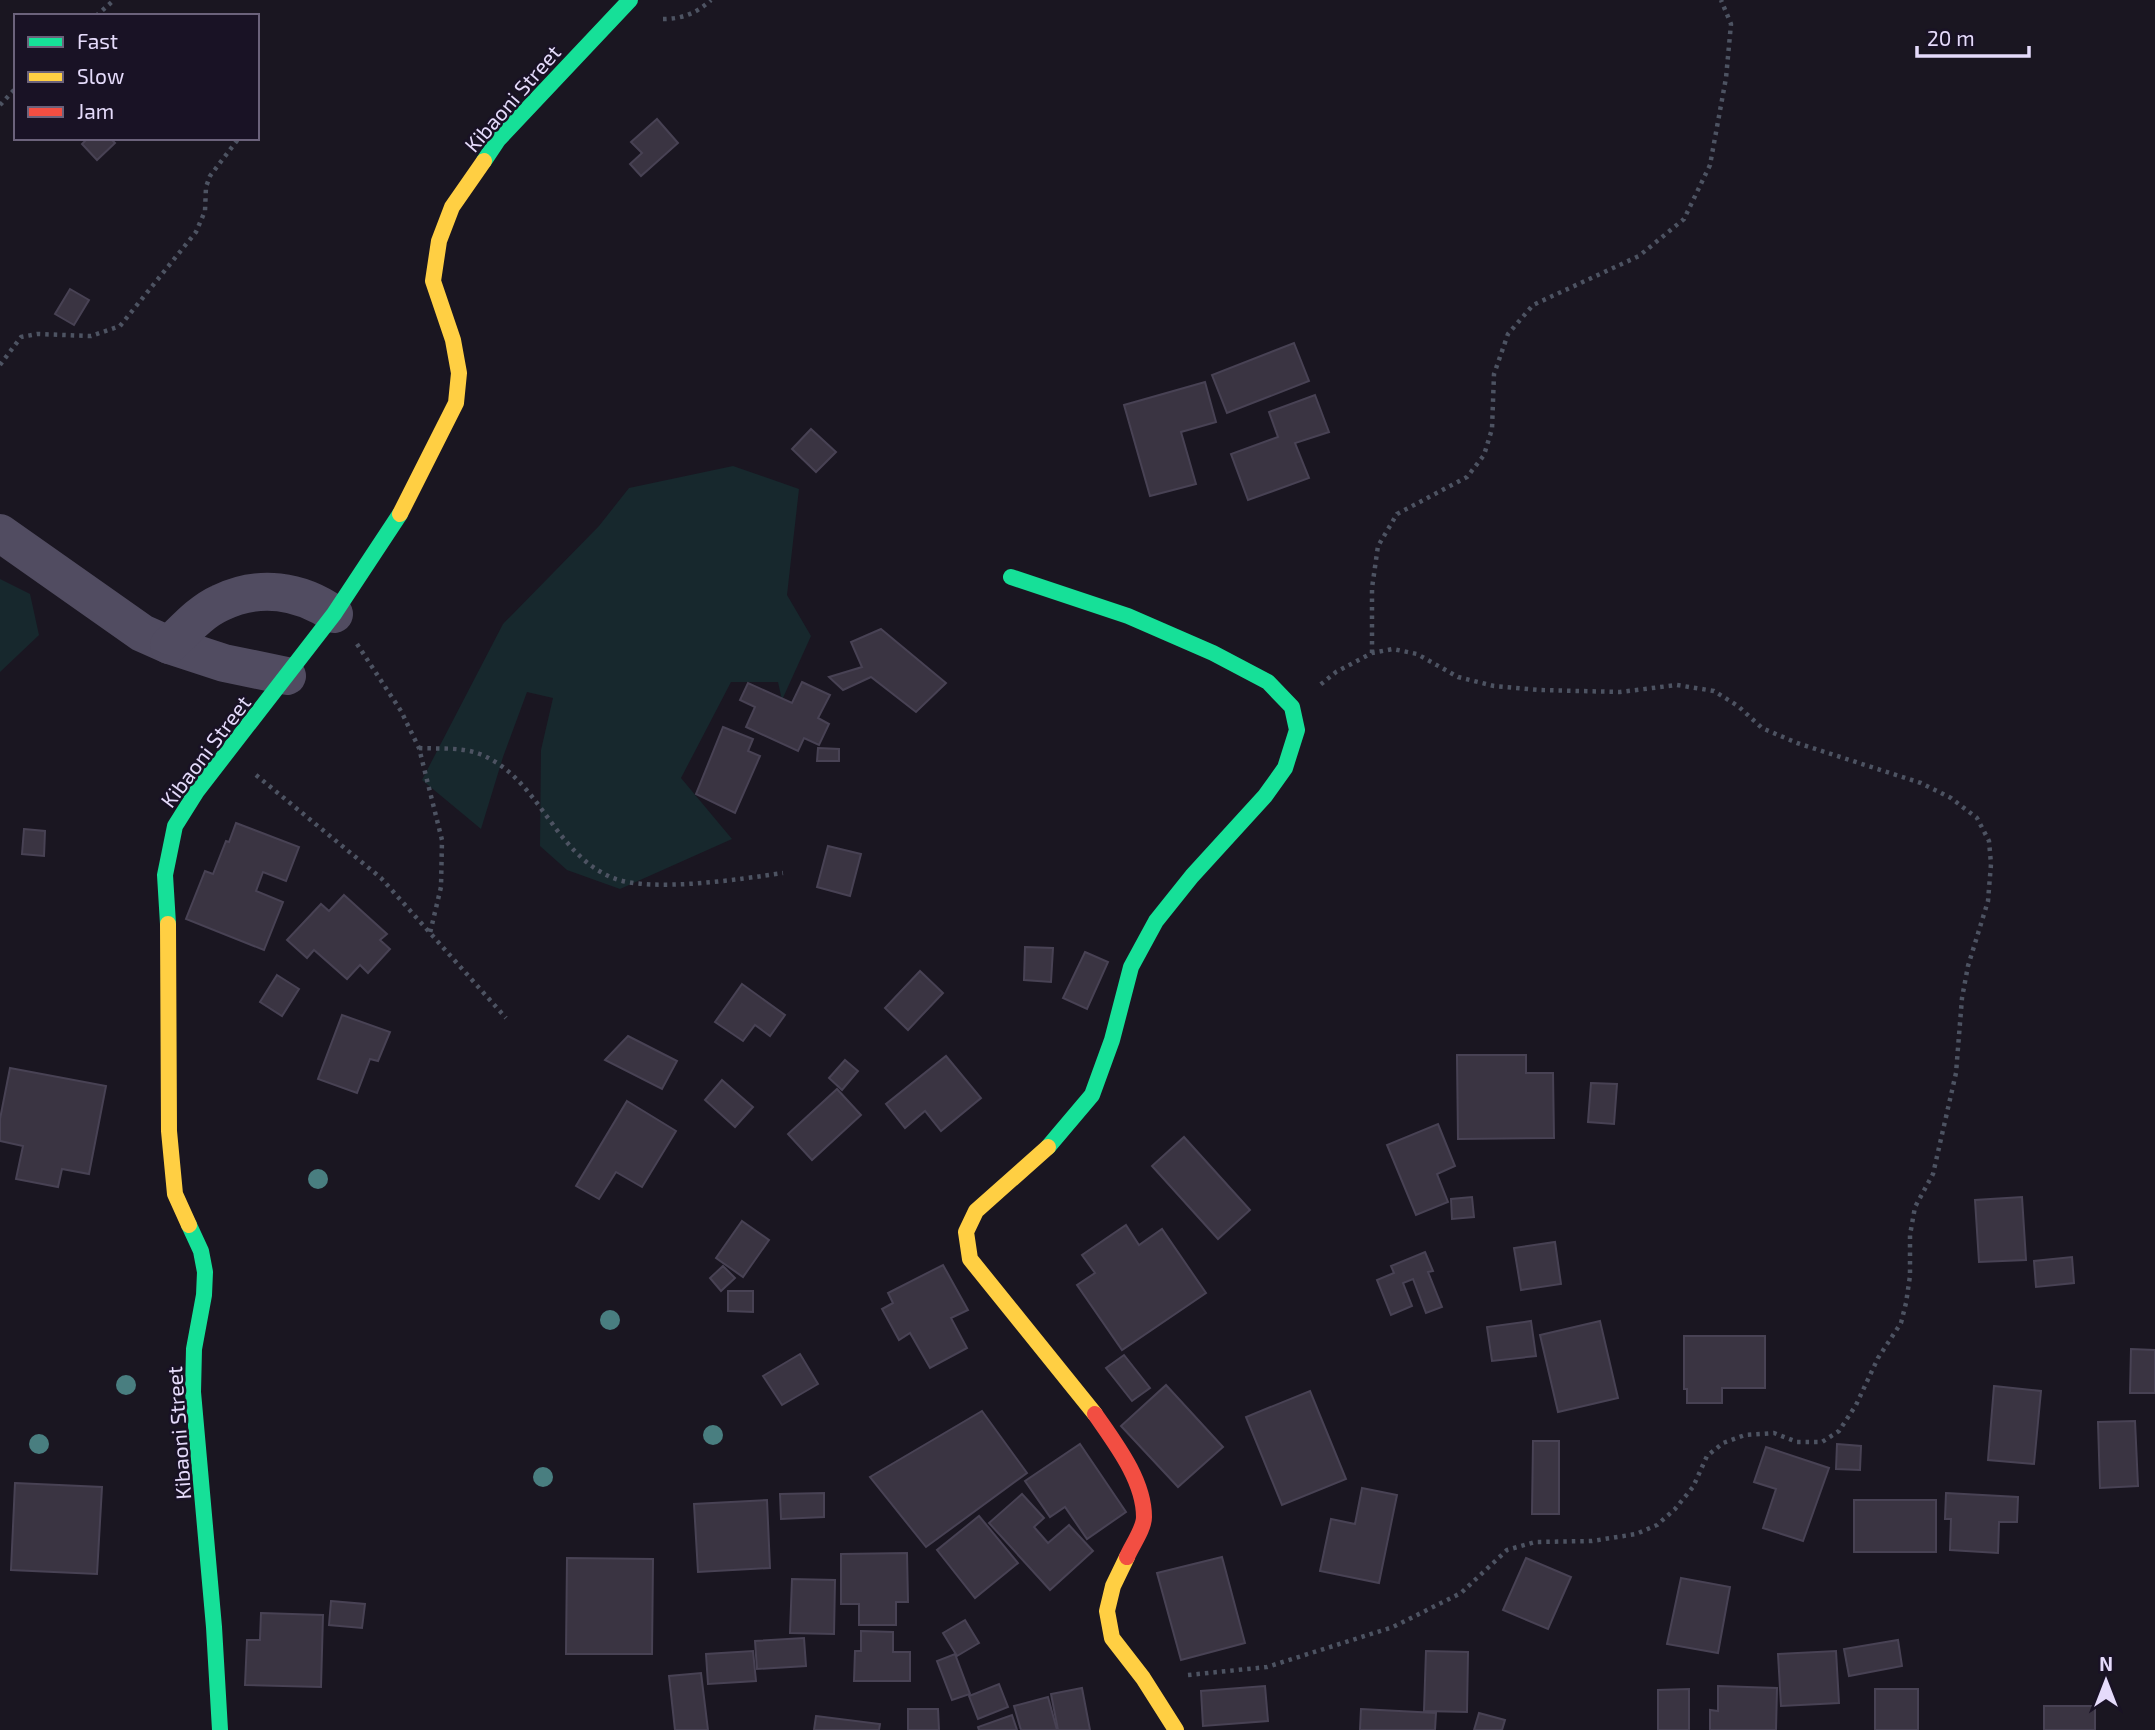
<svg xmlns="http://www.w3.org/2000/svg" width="2155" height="1730" font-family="'Exo 2',sans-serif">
<rect width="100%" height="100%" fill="#1a1621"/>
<g fill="#17282d">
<path d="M733,466l66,23 -12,106 24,41 -29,64 -4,-18h-47l-50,96 51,61 -112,50 -53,-19 -27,-24 1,-96 12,-52 -26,-6 -24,65 -22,72 -59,-49 81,-156 96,-98 30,-38z"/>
<path d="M0,579l30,15 9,41 -39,37z"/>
</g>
<g fill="#3a3442" stroke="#484254" stroke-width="2">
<path d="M657,119l21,24 -37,33 -11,-12 12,-11 -11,-11z"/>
<path d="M88,138h22l5,5 -18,17 -15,-16z"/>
<path d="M70,289l19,11 -15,25 -19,-11z"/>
<path d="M1294,343l15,38 -82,32 -15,-38z"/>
<path d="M1205,382l11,40 -35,10 15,52 -46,12 -26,-91z"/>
<path d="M1315,395l14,37 -34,11 14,35 -61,22 -17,-46 47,-17 -9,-25z"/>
<path d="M811,429l25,23 -20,20 -24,-23z"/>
<path d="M881,629l65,54 -30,29 -45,-35 -28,13 -14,-13 33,-10 -11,-25z"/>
<path d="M802,682l28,13 -12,23 11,6 -10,21 -15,-7 -6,13 -52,-24 9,-20 -15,-7 8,-17 44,20z"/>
<path d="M723,727l30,12 -5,12 12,5 -25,57 -39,-19z"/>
<path d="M818,748l21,1v12h-22z"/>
<path d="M236,823l63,24 -13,34 -23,-9 -7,19 27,11 -19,48 -78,-31 19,-48 8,3 13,-33 3,1z"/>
<path d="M24,829l21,2 -1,25 -22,-2z"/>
<path d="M828,846l33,8 -11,42 -33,-9z"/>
<path d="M344,895l43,39 -7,6 10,9 -22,24 -8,-8 -13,14 -33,-29 -7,8 -20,-18 34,-36 8,7z"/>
<path d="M1025,947l28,1 -2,34 -27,-2z"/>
<path d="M1085,952l23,10 -21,47 -24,-11z"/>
<path d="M920,971l23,22 -35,37 -23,-22z"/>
<path d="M277,975l22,14 -17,27 -22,-14z"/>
<path d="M742,984l43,31 -15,21 -15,-11 -12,16 -28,-19z"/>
<path d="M342,1015l48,17 -12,29 -8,-2 -13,34 -39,-14z"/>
<path d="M628,1036l49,25 -15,28 -57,-29z"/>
<path d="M1457,1055h69v18h27l1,65 -96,1z"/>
<path d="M946,1056l35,42 -40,33 -16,-20 -20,17 -19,-24z"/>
<path d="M845,1060l13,11 -16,19 -13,-12z"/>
<path d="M10,1068l96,18 -17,88 -27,-5 -4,18 -42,-8 7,-33 -23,-5v-22z"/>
<path d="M722,1080l31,27 -18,20 -30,-27z"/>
<path d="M1591,1083l26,1 -3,40 -26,-2z"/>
<path d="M837,1089l24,26 -49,45 -24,-26z"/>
<path d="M627,1101l49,30 -34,56 -26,-15 -17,27 -23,-13z"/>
<path d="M1438,1124l17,42 -18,8 11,28 -32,13 -29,-70z"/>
<path d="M1184,1137l66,73 -32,29 -66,-73z"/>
<path d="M1472,1197l2,20 -22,2 -1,-20z"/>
<path d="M2022,1197l4,63 -47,2 -4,-62z"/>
<path d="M742,1221l27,19 -26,37 -27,-19z"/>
<path d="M1126,1225l13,20 23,-16 44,64 -84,57 -45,-65 18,-12 -13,-18z"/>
<path d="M1555,1242l6,42 -40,6 -7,-42z"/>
<path d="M1425,1252l8,19 -5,1 14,35 -16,6 -13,-34 -10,4 9,23 -21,9 -14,-35 17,-7 -3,-7z"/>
<path d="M2072,1257l2,26 -38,4 -2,-26z"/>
<path d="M943,1265l25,45 -17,8 16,30 -37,20 -20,-35 -11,7 -17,-31 11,-6 -5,-10z"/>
<path d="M723,1266l12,12 -14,13 -11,-13z"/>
<path d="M728,1291h25v21l-25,-1z"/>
<path d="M1531,1321l5,35 -44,5 -5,-34z"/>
<path d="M1600,1321l18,77 -60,14 -18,-77z"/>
<path d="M1684,1336h81v52h-43v15h-35v-14h-3z"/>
<path d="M2131,1349l24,1v43h-25z"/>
<path d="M800,1354l18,30 -36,21 -19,-29z"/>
<path d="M1124,1355l26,33 -18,13 -26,-33z"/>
<path d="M1166,1385l57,62 -45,40 -57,-61z"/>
<path d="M1994,1386l47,5 -7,73 -46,-4z"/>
<path d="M1310,1391l36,88 -64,26 -36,-88z"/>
<path d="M982,1411l45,62 -101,74 -56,-70z"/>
<path d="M2135,1421l3,65 -38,2 -2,-66z"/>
<path d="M1533,1441h26v73h-27z"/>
<path d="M1080,1444l46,68 -39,27 -22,-32 -15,10 -25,-36z"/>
<path d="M1837,1444l24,2 -1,24 -24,-1z"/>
<path d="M1766,1447l63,21 -26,73 -40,-13 13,-39 -22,-7z"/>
<path d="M15,1483l87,4 -5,87 -86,-4z"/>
<path d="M1362,1488l35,7 -18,88 -59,-12 11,-52 24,5z"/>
<path d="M824,1493v24l-43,2 -1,-25z"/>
<path d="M1946,1493l72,4 -1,25h-18l-1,31 -48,-3 1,-31h-6z"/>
<path d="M1022,1494l22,24 -10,9 14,16 21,-18 24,26 -43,39 -61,-67z"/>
<path d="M767,1500l3,68 -72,4 -4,-68z"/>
<rect x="1854" y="1500" width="82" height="52"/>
<path d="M979,1516l39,47 -43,35 -38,-48z"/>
<path d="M907,1553l1,49h-12v23h-37v-21h-18v-50z"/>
<path d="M1222,1557l23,86 -64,17 -24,-87z"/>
<path d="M567,1558l86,1 -1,95h-86z"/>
<path d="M1526,1558l45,19 -23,52 -45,-19z"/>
<path d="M1681,1578l49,9 -12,66 -51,-9z"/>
<path d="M792,1579l43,1 -1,54 -44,-1z"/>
<path d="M331,1601l34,3 -3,24 -33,-3z"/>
<path d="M261,1613l62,2 -2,72 -76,-2 2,-45h13z"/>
<path d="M965,1620l14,23 -22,13 -14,-23z"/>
<path d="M861,1631l32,1v20h17v29h-56l1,-30h6z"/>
<path d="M804,1638l2,28 -49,3 -2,-28z"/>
<path d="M1898,1640l4,26 -53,10 -5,-27z"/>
<path d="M753,1651l3,30 -48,3 -2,-30z"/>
<path d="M1426,1651l42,1 -1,60 -43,-1z"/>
<path d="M1836,1651l3,52 -58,3 -3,-52z"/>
<path d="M955,1654l15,40 -18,6 -15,-39z"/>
<path d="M701,1673l7,57h-33l-6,-54z"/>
<path d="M999,1684l9,23 -30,12 -9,-23z"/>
<path d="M1265,1686l3,35 -65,5 -2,-35z"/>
<path d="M1718,1686l59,2 -1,42h-66v-20l8,1z"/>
<path d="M1082,1688l8,42h-32l-7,-36z"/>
<path d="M1689,1689v41h-31v-40z"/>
<rect x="1875" y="1689" width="43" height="41"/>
<path d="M1048,1697l9,33h-36l-7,-24z"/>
<rect x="2044" y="1706" width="51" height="24"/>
<path d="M908,1709h30l1,21h-31z"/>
<path d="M1361,1709l75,4 -1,17h-75z"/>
<path d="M1479,1713l26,7 -3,10h-28z"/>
<path d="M1012,1715l5,15h-38l-1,-3z"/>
<path d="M816,1716l64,8 -1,6h-65z"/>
</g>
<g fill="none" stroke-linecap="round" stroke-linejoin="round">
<g stroke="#4d5362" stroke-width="4.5" stroke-dasharray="3.5 5" stroke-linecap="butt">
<path d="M96,16l18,-16"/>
<path d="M663,19c19,0 34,-6 48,-19"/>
<path d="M0,105l16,-17"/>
<path d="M0,365l21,-28 16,-3 54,2 29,-10 76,-94 9,-21 1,-24 4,-11 29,-38"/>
<path d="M357,644l44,67 18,37 23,92 -1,47 -11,46"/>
<path d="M1372,653v-65l6,-42 19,-32 70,-37 17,-22 8,-26 2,-55 14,-40 25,-29 106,-49 45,-37 26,-54 16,-87 5,-54 -10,-24"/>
<path d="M419,748c18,1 40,-1 58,5 62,22 75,100 136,125 38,15 128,1 170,-5"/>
<path d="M256,775l125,103 125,140"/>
<path d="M1188,1675l79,-8 126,-40 68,-34 46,-43 28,-8 57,-1 44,-7 21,-9 18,-16 18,-22 14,-31 16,-13 22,-8 29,-2 23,9h25l17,-11 17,-26 22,-47 23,-35 5,-20 4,-27v-41l5,-28 18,-33 23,-101 6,-75 6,-32 20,-65 3,-37 -2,-23 -12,-23 -26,-20 -30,-15 -124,-40 -35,-15 -24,-22 -24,-15 -37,-6 -57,7 -80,-2 -46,-4 -36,-9 -41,-23 -24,-5 -21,4 -36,19 -16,13"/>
</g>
<g stroke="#514c61" stroke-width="38">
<path d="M0,533l142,100 27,12 55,18 63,13"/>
<path d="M169,645c15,-14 31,-33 51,-42 39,-19 80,-13 114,11"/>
</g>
<g stroke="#16e098" stroke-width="16">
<path d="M484,161l14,-21 132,-140"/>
<path d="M1011,577l117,39 85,37 55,29 24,25 5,23 -12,38 -20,28 -73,80 -36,45 -25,46 -19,73 -20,55 -44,52"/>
<path d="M168,924l-3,-49 10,-49 22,-35 137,-177 66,-100"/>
<path d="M189,1225l12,26 4,21 -1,23 -10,54 -1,43 21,235 6,103"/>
</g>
<g stroke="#ffcf43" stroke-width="16">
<path d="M400,514l56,-111 3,-30 -6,-33 -20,-59 6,-40 13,-34 32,-46"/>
<path d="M168,924l1,207 6,63 14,31"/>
<path d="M1048,1147l-72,64 -10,21 4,27 125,155"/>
<path d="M1127,1557l-14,29 -6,25 5,27 31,40 33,52"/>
</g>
<path stroke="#f24e42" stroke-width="16" d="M1095,1414c20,29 49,66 49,103 0,12 -12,28 -17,40"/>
</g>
<g fill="#497e80">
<circle cx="318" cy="1179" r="10"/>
<circle cx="610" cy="1320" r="10"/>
<circle cx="126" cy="1385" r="10"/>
<circle cx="713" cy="1435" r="10"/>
<circle cx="39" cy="1444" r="10"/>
<circle cx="543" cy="1477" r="10"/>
</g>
<g text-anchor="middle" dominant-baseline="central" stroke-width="5" stroke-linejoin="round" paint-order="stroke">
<g font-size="21" fill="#e5dbfb" stroke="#191225">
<text transform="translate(512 98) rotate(-49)">Kibaoni Street</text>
<text transform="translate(205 751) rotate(-53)">Kibaoni Street</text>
<text transform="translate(178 1433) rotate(-94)">Kibaoni Street</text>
</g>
</g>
<rect x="14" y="14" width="245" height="126" fill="#191225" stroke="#6b627b" stroke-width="2"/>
<rect x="28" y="37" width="35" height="10" fill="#16e098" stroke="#6b627b" stroke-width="2"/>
<text x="77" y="49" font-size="21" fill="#e5dbfb">Fast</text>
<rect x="28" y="72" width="35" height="10" fill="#ffcf43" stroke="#6b627b" stroke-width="2"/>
<text x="77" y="84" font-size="21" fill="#e5dbfb">Slow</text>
<rect x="28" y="107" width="35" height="10" fill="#f24e42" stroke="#6b627b" stroke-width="2"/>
<text x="77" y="119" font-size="21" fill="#e5dbfb">Jam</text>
<g transform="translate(2106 1681)" stroke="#191225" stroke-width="5" paint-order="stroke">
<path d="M0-5L12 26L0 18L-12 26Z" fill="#e5dbfb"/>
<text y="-10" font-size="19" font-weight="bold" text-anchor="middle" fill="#e5dbfb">N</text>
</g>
<path d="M1917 46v10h112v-10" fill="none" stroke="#e5dbfb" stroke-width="3.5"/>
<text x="1927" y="46" font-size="21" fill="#e5dbfb" stroke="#191225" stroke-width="5" paint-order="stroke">20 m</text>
</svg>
